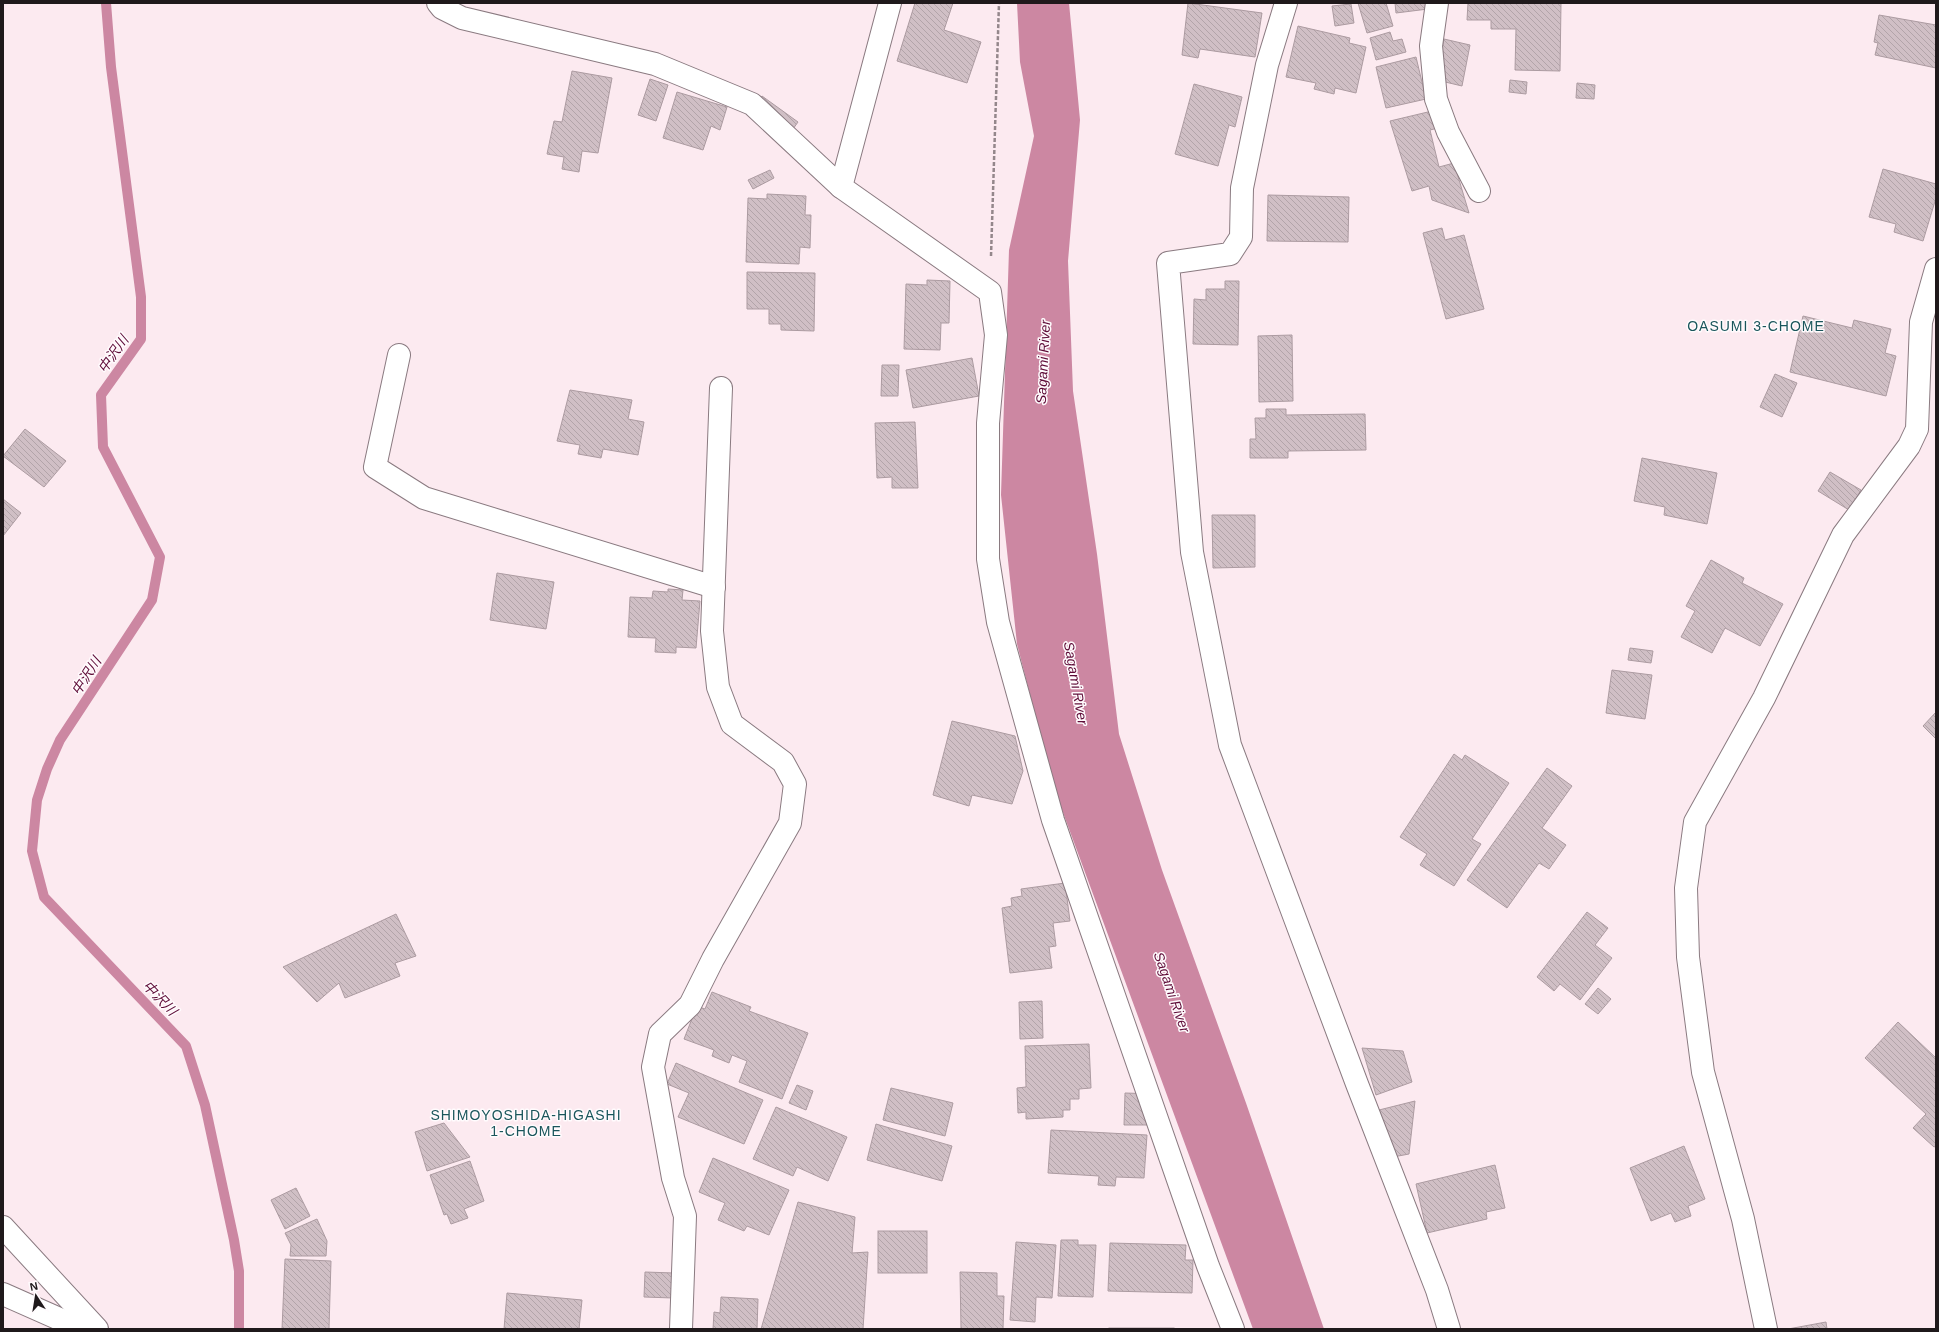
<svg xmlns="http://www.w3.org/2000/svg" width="1939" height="1332" font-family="Helvetica,'Noto Sans JP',sans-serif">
<defs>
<pattern id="building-back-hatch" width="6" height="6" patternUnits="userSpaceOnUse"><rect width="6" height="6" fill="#d0bfc5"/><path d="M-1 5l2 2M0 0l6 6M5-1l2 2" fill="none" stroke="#b2a4a9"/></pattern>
</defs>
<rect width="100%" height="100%" fill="#fceaf0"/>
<path fill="#cc87a2" d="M1017,3h52l11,117 -12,141 5,130 24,163 22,180 43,136 84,233 78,226h-71l-199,-541 -37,-144 -16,-149 8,-245 25,-114 -14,-74z"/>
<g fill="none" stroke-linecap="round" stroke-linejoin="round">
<path stroke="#cc87a2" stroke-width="10" d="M106,3l5,64 30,230v42l-40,56 2,52 57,110 -8,43 -92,140 -13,29 -10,31 -5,51 12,46 142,149 19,59 29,135 5,31v58"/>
</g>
<g fill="url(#building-back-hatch)" stroke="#ac9ba1">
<path d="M915,3h38l-9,27 37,12 -14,41 -70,-22z"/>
<path d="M1188,3l74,10 -7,44 -55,-8 -2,9 -16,-3z"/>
<path d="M1358,3h28l7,23 -26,7z"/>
<path d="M1395,3h32l1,6 -32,4z"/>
<path d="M1468,3h93l-1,68 -45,-1 1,-41h-25v-9h-24z"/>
<path d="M1351,4l3,19 -19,3 -3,-20z"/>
<path d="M1879,15l57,10v43l-61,-13 3,-12 -4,-1z"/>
<path d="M1298,26l52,12 -1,5 17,4 -10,46 -21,-5 -1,6 -20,-5 2,-6 -30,-6z"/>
<path d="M1390,32l3,9 9,-2 4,13 -30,8 -6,-22z"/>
<path d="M1444,39l26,6 -8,41 -21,-5 -4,-7z"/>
<path d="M1416,57l10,42 -40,9 -10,-41z"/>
<path d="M572,71l40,7 -14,75 -16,-2 -3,21 -17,-3 2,-12 -17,-3 7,-33 8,1z"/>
<path d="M650,79l18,6 -12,36 -18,-6z"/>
<path d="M1510,80l17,2 -1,12 -17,-2z"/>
<path d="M1577,83l18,2 -1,14 -18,-1z"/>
<path d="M1194,84l48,13 -7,30 -6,-2 -11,41 -43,-12z"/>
<path d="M677,92l50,15 -7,23 -9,-4 -8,24 -40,-12z"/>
<path d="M762,96l36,26 -5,7 -36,-26z"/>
<path d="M1432,111l6,17 -8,2 9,37 15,-4 15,50 -37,-13 -3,-14 -17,5 -22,-70z"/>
<path d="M1883,169l53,15v14l-13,43 -29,-9 2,-8 -27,-7z"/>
<path d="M770,170l4,8 -21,11 -5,-9z"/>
<path d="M767,194l39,2 -1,19h6l-1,33 -10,-1 -1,17 -53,-2 2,-64 19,1z"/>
<path d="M1268,195l81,2 -1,45 -81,-1z"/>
<path d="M1442,228l3,12 19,-5 20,74 -38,10 -23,-86z"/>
<path d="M747,272l68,1 -1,58 -33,-1v-6h-12v-15h-22z"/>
<path d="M927,280l23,1 -1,42h-8l-1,27 -36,-1 2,-65 21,1z"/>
<path d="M1225,281h14l-1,64 -45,-1 1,-45 12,1v-11h19z"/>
<path d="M1803,316l49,12 2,-8 37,9 -6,24 11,3 -10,40 -96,-24z"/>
<path d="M1292,335l1,66 -34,1 -1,-66z"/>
<path d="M972,358l7,38 -66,12 -7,-38z"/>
<path d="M882,365h17l-1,31h-17z"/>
<path d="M1775,374l22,9 -15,34 -22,-10z"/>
<path d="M570,390l62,10 -4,19 16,3 -6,33 -35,-6 -2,9 -23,-4 2,-9 -23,-4z"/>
<path d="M1266,409h20v6l79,-1 1,36 -78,1v7h-38v-19h6l-1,-21h11z"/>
<path d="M915,422l3,66h-26v-11l-15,1 -2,-55z"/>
<path d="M25,429l41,32 -22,26 -41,-31z"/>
<path d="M1642,458l75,15 -10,51 -43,-9 1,-8 -31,-6z"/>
<path d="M1830,472l31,18 -12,20 -31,-19z"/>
<path d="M3,499l18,14 -18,23z"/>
<path d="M1212,515h43v52l-42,1z"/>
<path d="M1711,560l33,18 -2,5 41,21 -23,42 -35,-18 -13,25 -31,-16 14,-26 -9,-5z"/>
<path d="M497,573l57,9 -8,47 -56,-9z"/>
<path d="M668,589l15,1 -1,10 18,1 -4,47 -20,-1v6l-21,-1 1,-14 -28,-1 2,-40 22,1 1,-7 15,1z"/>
<path d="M1630,648l23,3 -2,12 -23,-3z"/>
<path d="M1612,670l40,5 -7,44 -39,-6z"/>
<path d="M1936,712v27l-13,-13z"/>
<path d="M952,721l63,15 8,35 -11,33 -40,-9 -3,11 -36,-11z"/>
<path d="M1454,754l8,6 3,-5 44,28 -37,56 9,5 -27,42 -34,-21 7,-11 -27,-17z"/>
<path d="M1547,768l25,18 -30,42 24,17 -17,24 -10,-6 -32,45 -40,-28z"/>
<path d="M1065,883l5,38 -17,2 3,23 -7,1 3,21 -42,5 -8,-65 10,-2 -1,-8 11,-2 -1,-7z"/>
<path d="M1587,912l21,16 -13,17 17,13 -32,42 -20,-16 -6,7 -17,-14z"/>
<path d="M396,914l20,42 -21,7 5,13 -55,22 -6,-15 -22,19 -34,-35z"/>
<path d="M1598,988l13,11 -13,15 -13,-10z"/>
<path d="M712,992l39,15 -2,4 59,22 -26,66 -43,-17 8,-21 -15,-6 -3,8 -17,-7 2,-6 -30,-11 13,-33 8,3z"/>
<path d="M1042,1001l1,37 -23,1 -1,-37z"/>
<path d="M1898,1022l38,36v88l-2,1 -21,-19 13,-14 -61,-56z"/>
<path d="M1089,1044l2,44 -12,1v10h-9v11h-7v7l-37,2v-7l-8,1 -1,-25 9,-1 -1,-41z"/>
<path d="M1362,1048l41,3 9,31 -36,13z"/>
<path d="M676,1063l87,37 -19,44 -66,-27 11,-24 -22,-9z"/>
<path d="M797,1085l16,6 -7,19 -17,-7z"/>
<path d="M891,1088l62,15 -8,33 -62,-16z"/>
<path d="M1125,1093l32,1 -1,31h-32z"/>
<path d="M1415,1101l-6,53 -16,3 -14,-47z"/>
<path d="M776,1107l71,30 -19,44 -31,-14 -4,9 -40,-17z"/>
<path d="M444,1123l26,34 -43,14 -12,-39z"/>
<path d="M876,1124l76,22 -10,35 -75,-21z"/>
<path d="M1051,1130l96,5 -3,43 -28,-1 -1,9 -17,-1 1,-9 -51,-3z"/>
<path d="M1684,1146l21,53 -17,7 3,10 -16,6 -4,-9 -20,8 -21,-53z"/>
<path d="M713,1158l76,32 -20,45 -22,-9 -3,5 -26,-11 7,-17 -26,-11z"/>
<path d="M470,1161l14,40 -20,8 4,9 -17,6 -4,-10 -3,1 -14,-40z"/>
<path d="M1495,1165l10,43 -19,4 1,7 -60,14 -11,-49z"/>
<path d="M296,1188l14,28 -25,13 -14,-29z"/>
<path d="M798,1202l57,15 -3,36 16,-1 -5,77h-102z"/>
<path d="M317,1219l10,22 -1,15h-36l1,-11 -6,-12z"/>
<rect x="878" y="1231" width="49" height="42"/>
<path d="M1061,1240h17v5h18l-3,52 -35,-1z"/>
<path d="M1016,1242l40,3 -4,53 -16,-1 -1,25 -25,-2z"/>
<path d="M1110,1243l76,2 -1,15h8l-1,33 -84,-2z"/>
<path d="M285,1259l46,2 -2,68h-47z"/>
<path d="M645,1272l29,1 -1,25 -29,-1z"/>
<path d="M960,1272l37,1v23h7l-1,33h-42z"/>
<path d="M507,1293l75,7 -3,29h-75z"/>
<path d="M721,1297l37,2 -1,30h-44l1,-17 6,1z"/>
<path d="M1826,1322l1,7h-39z"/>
<rect x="1109" y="1328" width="65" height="1"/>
</g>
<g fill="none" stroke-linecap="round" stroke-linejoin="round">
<g stroke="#8a7a80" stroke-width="24">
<g id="minor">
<path d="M438,3l4,5 20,10 193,46 97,40 89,83"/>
<path d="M890,3l-49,184 149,105 6,43 -8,88v136l10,63 55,198 155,446 25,63"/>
<path d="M1286,3l-19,62 -25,123 -1,49 -11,17 -62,9 24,289 38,193 127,339 80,206 12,39"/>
<path d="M1437,3l-6,43 5,53 12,33 31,59"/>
<path d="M399,355l-24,112 49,31 290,89"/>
<path d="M3,1227l94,102"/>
<path d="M681,1329l4,-113 -12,-38 -20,-111 7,-33 30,-29 23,-46 77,-136 5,-39 -12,-22 -51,-38 -14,-37 -6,-56 9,-243"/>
<path d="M1766,1329l-23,-110 -40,-147 -15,-115 -2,-69 9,-66 69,-124 79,-163 66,-89 8,-17 4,-107 15,-53"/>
</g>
</g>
<g stroke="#8a7a80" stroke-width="24">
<path id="major" d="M3,1294l79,35"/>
</g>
<path stroke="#94878b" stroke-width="2.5" stroke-dasharray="4 2" stroke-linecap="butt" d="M991,256l8,-253"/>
<use href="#minor" stroke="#fff" stroke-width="22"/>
<use href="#major" stroke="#fff" stroke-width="22"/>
</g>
<g text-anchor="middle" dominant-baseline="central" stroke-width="3" stroke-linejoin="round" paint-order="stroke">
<g font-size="14" letter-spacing="1" fill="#1a555b" stroke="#fffbfd">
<text x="1756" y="326">OASUMI 3-CHOME</text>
<text x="526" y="1115">SHIMOYOSHIDA-HIGASHI<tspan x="526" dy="16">1-CHOME</tspan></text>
</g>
<g font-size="14" font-style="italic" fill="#5e0b37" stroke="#fffbfd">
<text transform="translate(113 354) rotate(-55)">中沢川</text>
<text transform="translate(1043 362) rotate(-87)">Sagami River</text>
<text transform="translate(86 676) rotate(-57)">中沢川</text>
<text transform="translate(1076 683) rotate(80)">Sagami River</text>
<text transform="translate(1172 992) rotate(71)">Sagami River</text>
<text transform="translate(160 998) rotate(46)">中沢川</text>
</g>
</g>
<rect width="1939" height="1332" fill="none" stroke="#1f191b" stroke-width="8"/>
<g transform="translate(36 1296) rotate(348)" stroke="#fffbfd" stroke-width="3" paint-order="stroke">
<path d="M0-3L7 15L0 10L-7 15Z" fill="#1f191b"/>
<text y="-6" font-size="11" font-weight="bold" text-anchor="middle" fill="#1f191b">N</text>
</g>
</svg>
